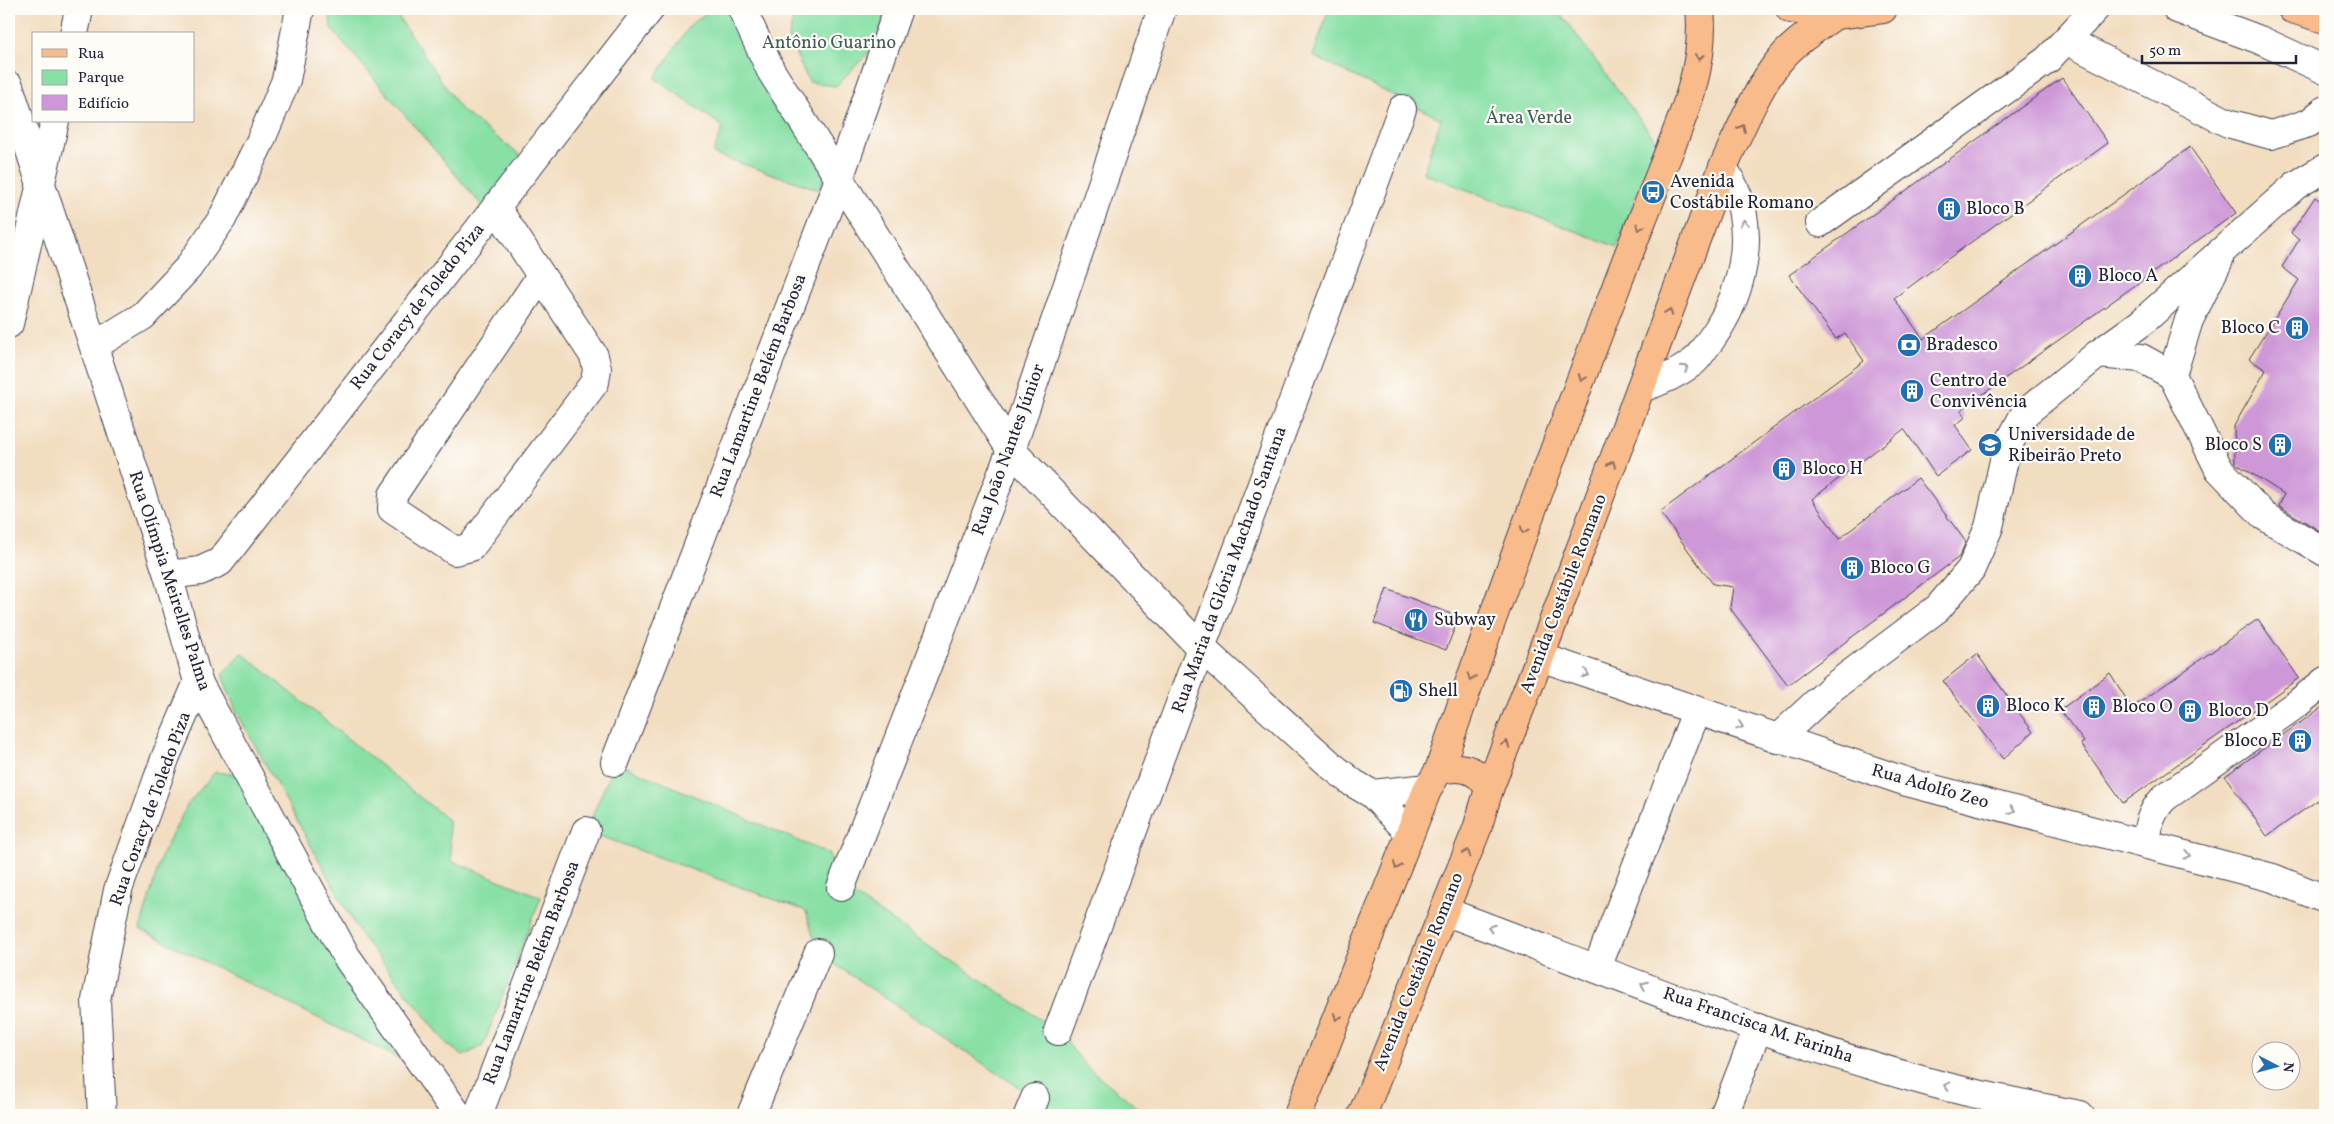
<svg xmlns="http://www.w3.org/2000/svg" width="2334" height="1124" font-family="Vollkorn,serif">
<rect width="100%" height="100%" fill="#fdfcf7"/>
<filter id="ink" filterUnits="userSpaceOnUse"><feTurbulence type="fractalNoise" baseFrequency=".02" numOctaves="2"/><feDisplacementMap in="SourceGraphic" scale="10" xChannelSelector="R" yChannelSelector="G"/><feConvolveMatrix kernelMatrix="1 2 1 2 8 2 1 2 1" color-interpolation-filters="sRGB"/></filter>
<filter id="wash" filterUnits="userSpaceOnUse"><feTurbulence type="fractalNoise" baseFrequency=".0096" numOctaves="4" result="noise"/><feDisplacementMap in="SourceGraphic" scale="20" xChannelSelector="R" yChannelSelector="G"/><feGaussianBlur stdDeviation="1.12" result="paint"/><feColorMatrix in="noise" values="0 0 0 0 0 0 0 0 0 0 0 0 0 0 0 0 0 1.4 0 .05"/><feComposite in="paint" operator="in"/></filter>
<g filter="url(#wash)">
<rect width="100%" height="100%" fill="#f2ddc0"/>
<g fill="#88e0a5" stroke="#558170">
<path d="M330,9h63l68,101 76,58 -42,53 -164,-193z"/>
<path d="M712,9l25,3 87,164 -4,14 -107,-36 10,-27 -68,-49 36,-54z"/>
<path d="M796,9h91l-13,38 -38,39 -27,-4 -21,-44z"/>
<path d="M1329,9h228l99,132 -39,106 -194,-74 18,-54 -128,-63z"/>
<path d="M242,653l206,167 4,41 89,36 -58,149 -20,10 -16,-12 -87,-110 -124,-223 -14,-36z"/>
<path d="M615,762l214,92 12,33 217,144 27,34 62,50h-87l-242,-162 -12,-42 -220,-80z"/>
<path d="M215,772l33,4 166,290 -274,-137 22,-75 26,-50z"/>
</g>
<g id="blocks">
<g fill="#ce98d8">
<path d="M2062,78l46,65 -214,155 29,41 267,-192 46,66 -275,197 5,7 -11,8 17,25 -36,26 -32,-47 -92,70 27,40 79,-61 48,64 -7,15 -171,128 -58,-77 3,-21 -20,-3 -53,-72 204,-151 -19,-28 -9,6 -47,-64z"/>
<path d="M2315,197l10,7v330l-46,-28 5,-12 -49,-31 -1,-37 32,-56 -17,-11 50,-79 -17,-13 17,-27 -8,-7z"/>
<path d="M1387,589l72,28 -13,33 -72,-27z"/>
<path d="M2258,619l41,59 -176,125 -42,-59 3,-2 -24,-32 50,-37 22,35z"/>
<path d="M1977,654l56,78 -30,27 -60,-78z"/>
<path d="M2325,705v90l-58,41 -42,-60z"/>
</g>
</g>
</g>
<g filter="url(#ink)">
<use href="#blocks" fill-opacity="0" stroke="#413e4f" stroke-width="1"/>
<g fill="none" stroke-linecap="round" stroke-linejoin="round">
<g stroke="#413e4f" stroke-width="30">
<g id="minor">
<path d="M742,9l29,62 240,379 190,198 132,119 20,16 19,11 38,39"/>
<path d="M2177,9l83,31 65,30"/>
<path d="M74,34l5,-25"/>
<path d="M2066,40l162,83 43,12 38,-12 16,-13"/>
<path d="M9,86l159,489 30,107 148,274 112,159"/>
<path d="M496,207l98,149 3,13 -2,13 -124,165 -16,4 -63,-42 1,-14 148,-219"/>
<path d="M1820,223l227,-163 48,-51"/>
<path d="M2219,260l-30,60 -17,55 47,94 45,47 61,36"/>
<path d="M9,324l46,-203"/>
<path d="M94,346l49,-30 45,-48 34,-49 38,-77 26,-62 14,-71"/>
<path d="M2098,354l43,4 31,17"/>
<path d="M1641,388c19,-6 35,-13 51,-25 6,-4 10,-12 15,-18 29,-38 45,-88 35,-136 -3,-15 -12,-29 -19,-42"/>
<path d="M168,575l32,-4 20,-9 430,-553"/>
<path d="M1540,657l367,125 366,96 52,21"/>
<path d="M1777,739l56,-52 105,-79 33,-39 18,-42 18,-80 18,-34 73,-59 43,-31 155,-138 29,-17"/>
<path d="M615,762l224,-583 59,-170"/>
<path d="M1372,794l56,-6"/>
<path d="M2147,845c0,-20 4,-33 17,-47l134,-95 27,-22"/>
<path d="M841,887l170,-437 151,-441"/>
<path d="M1444,911c156,58 310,122 470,167 55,16 111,26 166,37"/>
<path d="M1597,968l99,-256"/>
<path d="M1058,1031l344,-922"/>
<path d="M102,1115l-6,-115 22,-110 48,-134 32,-74"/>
<path d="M478,1115l108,-284"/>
<path d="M751,1115l67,-162"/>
<path d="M1028,1115l7,-17"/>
<path d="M1724,1115l34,-87"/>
</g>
</g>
<g stroke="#413e4f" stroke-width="30">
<g id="major">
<path d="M1790,9l45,6 48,-6"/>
<path d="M2292,9l33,10"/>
<path d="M1439,770c22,-5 39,-2 50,19"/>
<path d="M1298,1115l130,-327 11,-18c55,-161 115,-321 176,-480 15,-41 32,-81 47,-121 21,-52 44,-103 38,-160"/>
<path d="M1362,1115l115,-286 12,-40 51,-132 183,-490c15,-32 34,-79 56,-106 15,-19 37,-32 56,-46"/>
</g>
</g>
<use href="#minor" stroke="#fff" stroke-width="28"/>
<use href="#major" stroke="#fabb8b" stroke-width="28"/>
</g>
<defs><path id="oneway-chevron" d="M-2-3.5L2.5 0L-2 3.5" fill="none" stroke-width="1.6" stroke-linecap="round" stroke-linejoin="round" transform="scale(1.25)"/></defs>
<g stroke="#8e6e63">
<use href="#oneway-chevron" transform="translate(1699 57) rotate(97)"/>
<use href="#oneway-chevron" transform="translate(1742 128) rotate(-63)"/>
<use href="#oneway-chevron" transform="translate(1640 227) rotate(111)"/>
<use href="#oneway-chevron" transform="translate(1669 312) rotate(-70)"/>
<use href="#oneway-chevron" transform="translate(1582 378) rotate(111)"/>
<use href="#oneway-chevron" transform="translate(1612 464) rotate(-70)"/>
<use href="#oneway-chevron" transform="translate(1524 530) rotate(111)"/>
<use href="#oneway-chevron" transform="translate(1471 677) rotate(109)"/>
<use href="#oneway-chevron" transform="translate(1506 744) rotate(-69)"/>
<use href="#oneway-chevron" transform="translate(1467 853) rotate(-68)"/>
<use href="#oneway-chevron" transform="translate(1397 866) rotate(112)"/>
<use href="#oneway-chevron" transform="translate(1337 1017) rotate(112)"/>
</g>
<g stroke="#9c9ca7">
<use href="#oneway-chevron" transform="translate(1744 223) rotate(-96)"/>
<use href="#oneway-chevron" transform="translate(1685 368) rotate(-33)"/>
<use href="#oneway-chevron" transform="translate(1586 674) rotate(20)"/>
<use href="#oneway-chevron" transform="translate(1740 726) rotate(19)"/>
<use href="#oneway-chevron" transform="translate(2012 810) rotate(15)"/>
<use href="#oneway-chevron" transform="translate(2187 855) rotate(15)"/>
<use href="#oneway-chevron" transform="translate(1491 928) rotate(-159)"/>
<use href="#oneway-chevron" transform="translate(1644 985) rotate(-159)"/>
<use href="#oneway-chevron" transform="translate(1947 1086) rotate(-166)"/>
</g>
</g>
<defs>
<g id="bus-disc" transform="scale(1.25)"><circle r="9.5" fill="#1f6fb2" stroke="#fdfcf7"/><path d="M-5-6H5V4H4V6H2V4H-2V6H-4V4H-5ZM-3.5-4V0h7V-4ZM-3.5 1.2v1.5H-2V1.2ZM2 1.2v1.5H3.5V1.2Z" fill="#fff"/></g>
<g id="building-disc" transform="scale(1.25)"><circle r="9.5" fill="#1f6fb2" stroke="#fdfcf7"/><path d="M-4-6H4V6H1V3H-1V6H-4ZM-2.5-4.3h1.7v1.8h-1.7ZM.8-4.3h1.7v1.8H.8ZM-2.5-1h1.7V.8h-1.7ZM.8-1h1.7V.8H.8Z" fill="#fff"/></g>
<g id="bank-disc" transform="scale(1.25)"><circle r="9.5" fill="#1f6fb2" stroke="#fdfcf7"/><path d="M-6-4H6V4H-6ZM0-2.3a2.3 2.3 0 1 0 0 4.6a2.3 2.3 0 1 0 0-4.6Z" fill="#fff"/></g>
<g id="university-disc" transform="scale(1.25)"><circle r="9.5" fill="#1f6fb2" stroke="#fdfcf7"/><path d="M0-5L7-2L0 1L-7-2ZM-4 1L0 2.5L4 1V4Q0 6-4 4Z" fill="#fff"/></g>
<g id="restaurant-disc" transform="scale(1.25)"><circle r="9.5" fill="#1f6fb2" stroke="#fdfcf7"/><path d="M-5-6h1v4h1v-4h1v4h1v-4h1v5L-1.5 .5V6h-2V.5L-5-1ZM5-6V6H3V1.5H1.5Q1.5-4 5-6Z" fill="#fff"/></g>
<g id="fuel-disc" transform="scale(1.25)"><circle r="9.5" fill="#1f6fb2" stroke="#fdfcf7"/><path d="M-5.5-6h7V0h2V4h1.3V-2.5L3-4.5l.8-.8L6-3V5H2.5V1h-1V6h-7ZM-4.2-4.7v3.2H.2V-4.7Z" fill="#fff"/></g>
</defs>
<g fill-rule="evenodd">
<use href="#bus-disc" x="1653" y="192"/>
<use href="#building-disc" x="1949" y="209"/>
<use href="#building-disc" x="2080" y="276"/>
<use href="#building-disc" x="2297" y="328"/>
<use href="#bank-disc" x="1909" y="345"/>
<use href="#building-disc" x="1912" y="391"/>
<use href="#university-disc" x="1990" y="445"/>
<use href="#building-disc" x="2280" y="445"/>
<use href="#building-disc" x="1784" y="469"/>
<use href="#building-disc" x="1852" y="568"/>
<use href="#restaurant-disc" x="1416" y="620"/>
<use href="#fuel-disc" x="1401" y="691"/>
<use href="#building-disc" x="1988" y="706"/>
<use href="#building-disc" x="2094" y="707"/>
<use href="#building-disc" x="2190" y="711"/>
<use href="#building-disc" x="2300" y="741"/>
</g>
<g text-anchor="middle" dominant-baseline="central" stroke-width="4.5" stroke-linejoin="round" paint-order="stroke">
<g font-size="18" fill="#415b5b" stroke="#fdfcf7">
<text x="829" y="43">Antônio Guarino</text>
<text x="1529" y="118">Área Verde</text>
</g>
<g font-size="18" fill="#22223b" stroke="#fdfcf7" text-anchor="start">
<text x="1670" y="182">Avenida<tspan x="1670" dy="21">Costábile Romano</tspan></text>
<text x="1966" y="209">Bloco B</text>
<text x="2098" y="276">Bloco A</text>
<text x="2280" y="328" text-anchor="end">Bloco C</text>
<text x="1926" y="345">Bradesco</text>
<text x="1930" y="381">Centro de<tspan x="1930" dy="21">Convivência</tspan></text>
<text x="2008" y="435">Universidade de<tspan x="2008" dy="21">Ribeirão Preto</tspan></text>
<text x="2262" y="445" text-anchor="end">Bloco S</text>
<text x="1802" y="469">Bloco H</text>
<text x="1870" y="568">Bloco G</text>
<text x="1434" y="620">Subway</text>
<text x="1418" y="691">Shell</text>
<text x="2006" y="706">Bloco K</text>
<text x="2112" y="707">Bloco O</text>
<text x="2208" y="711">Bloco D</text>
<text x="2282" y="741" text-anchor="end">Bloco E</text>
</g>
<g font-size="18" fill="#22223b" stroke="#fdfcf7">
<text transform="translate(418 307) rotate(-52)">Rua Coracy de Toledo Piza</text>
<text transform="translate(759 386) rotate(-69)">Rua Lamartine Belém Barbosa</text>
<text transform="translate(1009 450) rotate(-70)">Rua João Nantes Júnior</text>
<text transform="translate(1230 570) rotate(-70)">Rua Maria da Glória Machado Santana</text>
<text transform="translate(169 581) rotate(72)">Rua Olímpia Meirelles Palma</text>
<text transform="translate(1564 594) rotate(-69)">Avenida Costábile Romano</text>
<text transform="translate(1930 787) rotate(16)">Rua Adolfo Zeo</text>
<text transform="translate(151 809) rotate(-70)">Rua Coracy de Toledo Piza</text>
<text transform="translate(1419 972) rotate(-68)">Avenida Costábile Romano</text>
<text transform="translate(532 973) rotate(-69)">Rua Lamartine Belém Barbosa</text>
<text transform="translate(1758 1026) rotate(19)">Rua Francisca M. Farinha</text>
</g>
</g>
<rect width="2334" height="1124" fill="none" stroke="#fdfcf7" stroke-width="30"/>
<rect x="32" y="32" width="162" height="90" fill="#fdfcf7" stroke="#a5a5ac"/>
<rect x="42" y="49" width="25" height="8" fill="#fabb8b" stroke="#a5a5ac"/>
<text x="78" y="58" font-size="15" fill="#22223b">Rua</text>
<rect x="42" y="70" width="25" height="15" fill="#88e0a5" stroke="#a5a5ac"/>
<text x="78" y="82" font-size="15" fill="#22223b">Parque</text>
<rect x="42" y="95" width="25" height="15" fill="#ce98d8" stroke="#a5a5ac"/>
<text x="78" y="108" font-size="15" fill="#22223b">Edifício</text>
<g transform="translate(2276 1066) rotate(96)"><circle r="24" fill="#fdfcf7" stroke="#a5a5ac"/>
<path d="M0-4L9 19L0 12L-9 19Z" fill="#1f6fb2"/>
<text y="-8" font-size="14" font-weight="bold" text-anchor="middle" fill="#22223b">N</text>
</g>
<path d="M2142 55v8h154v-8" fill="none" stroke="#22223b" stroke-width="2.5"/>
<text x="2149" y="55" font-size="15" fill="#22223b" stroke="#fdfcf7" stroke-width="4" paint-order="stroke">50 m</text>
</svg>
